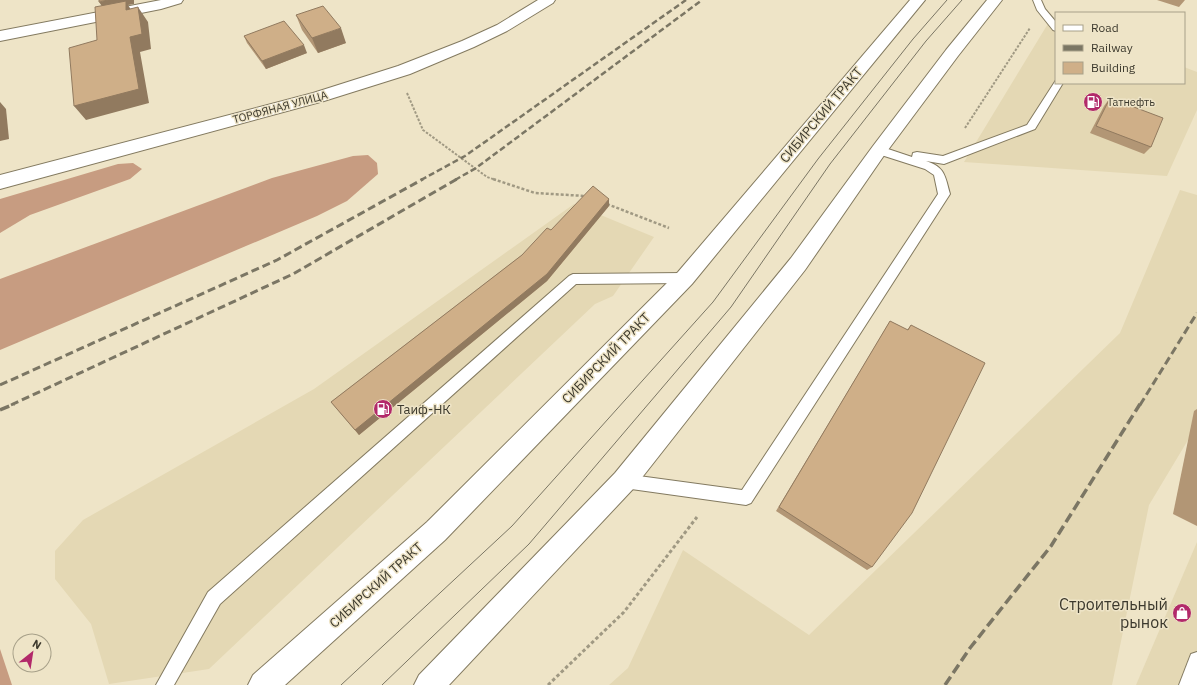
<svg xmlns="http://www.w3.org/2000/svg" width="1197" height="685" font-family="'IBM Plex Sans',sans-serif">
<rect width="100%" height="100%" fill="#eee4c7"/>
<g fill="#e4d8b4">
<path d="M1049,22l7,2v59h128v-16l13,5v38l-30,66 -203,-14z"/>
<path d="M1180,190l17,5v230l-48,80 -37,180h-503l19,-17 55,-118 126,85 311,-302z"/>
<path d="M574,204l80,33 -41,59 -18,8 -386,365 -100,15 -18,-60 -36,-45v-28l28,-31 231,-131z"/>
<path d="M1197,542v143h-61z"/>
</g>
<g fill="#c79c81">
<path d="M368,155l9,8 1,11 -31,27 -30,15 -317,134v-71l272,-101 81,-22z"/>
<path d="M133,163l9,6 -12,10 -100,36 -30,18v-34l118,-35z"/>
<path d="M0,649l12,36h-12z"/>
</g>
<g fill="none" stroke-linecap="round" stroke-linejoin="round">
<g stroke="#837a60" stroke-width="2">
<g id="lane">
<path d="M1033,0h8l4,9 11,13v9l-3,-1 -16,-20z"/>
<path d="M1056,80v3h7l-28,46 -91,35 -18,-3c19,6 19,15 24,33l-199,309 -5,2 -122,-17 -5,-2 -2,-5 2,-5 5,-2 118,16 196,-296 -4,-19 -9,-6 -50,-16 -1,-3 1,-3 4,-1 33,11 1,-4 4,-1 26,4 84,-31z"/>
<path d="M685,273l4,2 2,3 -2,3 -4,2 -109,1 -356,320 -46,81h-18l52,-93 361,-316 4,-2z"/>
<path d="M1197,652v33h-18l12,-31z"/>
</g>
</g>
<g stroke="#837a60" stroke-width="2">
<path id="street" d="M161,0h22l-2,3 -20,6 -161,32v-10z"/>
</g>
<g stroke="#837a60" stroke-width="2">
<path id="secondary" d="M538,0h17l-2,3 -46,28 -33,16 -64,27 -86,27 -324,88v-14l313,-82 85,-27 64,-25 35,-16z"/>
</g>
<g stroke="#837a60" stroke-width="2">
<g id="primary">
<path d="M910,0h15l-233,284 -247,256 -160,145h-37l5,-10 174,-153 251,-250z"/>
<path d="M987,0h15l-44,56 -73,98 -80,116 -172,219 -184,196h-35l5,-10 196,-202 176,-215 82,-112 73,-96z"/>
</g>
</g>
<g stroke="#a09983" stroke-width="2" stroke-dasharray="2.5 1.5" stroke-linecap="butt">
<path d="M407,93l16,37 64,47 9,3"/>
<path d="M965,128l65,-100"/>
</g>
<g stroke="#a09983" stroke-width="2.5" stroke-dasharray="3 2" stroke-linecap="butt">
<path d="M493,179l42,14 50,3"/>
<path d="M607,204l62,24"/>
</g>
<path stroke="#a09983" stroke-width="3" stroke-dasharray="3.5 2.5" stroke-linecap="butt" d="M548,685l76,-73 73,-95"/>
<use href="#lane" fill="#fff" fill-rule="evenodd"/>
<use href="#street" fill="#fff" fill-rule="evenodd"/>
<use href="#secondary" fill="#fff" fill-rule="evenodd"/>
<use href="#primary" fill="#fff" fill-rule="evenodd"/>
<g stroke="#7b7664" stroke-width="1">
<path d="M341,685l171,-159 201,-224 105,-143 95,-120 34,-39"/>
<path d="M382,685l147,-141 202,-237 99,-143 96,-123 36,-41"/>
</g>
<g stroke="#7b7664" stroke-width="2.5" stroke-dasharray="6 3" stroke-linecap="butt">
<path d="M421,180l44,-24 221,-156"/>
<path d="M455,180l21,-12 226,-168"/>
</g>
<g stroke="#7b7664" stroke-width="3" stroke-dasharray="8 4" stroke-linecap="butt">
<path d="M0,385l277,-125 146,-81"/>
<path d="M11,405l282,-131 164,-95"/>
<path d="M1140,405l57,-92"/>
</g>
<g stroke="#7b7664" stroke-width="3.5" stroke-dasharray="10 4.5" stroke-linecap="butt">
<path d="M0,410l14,-6"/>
<path d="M945,685l25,-37 81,-102 89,-142"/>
</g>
</g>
<g fill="#b29675">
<path d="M1157,0h28l-6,7z"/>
<path d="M296,15l50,28 -28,10 -16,-23z"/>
<path d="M244,36l63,17 -41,16 -19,-26z"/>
<path d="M1110,98l41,49 -7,7 -54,-21 14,-27z"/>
<path d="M609,206l-62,75 -188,154 -28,-33 191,-147 29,-25z"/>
<path d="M890,321l17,9 4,-5 -39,242 -5,3 -91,-59z"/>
<path d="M1197,409v117l-24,-12 21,-103z"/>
</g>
<g fill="#917a5f">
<path d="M108,0h26v4l-6,1 7,11 -31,-7 -5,-7z"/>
<path d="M138,7l10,15 3,27 -11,3 9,51 -63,17 -12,-14 56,-69z"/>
<path d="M341,28l5,15 -28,10 -6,-15z"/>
<path d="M304,45l3,8 -41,16 -4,-8z"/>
<path d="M0,102l6,7 3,30 -9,2z"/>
<path d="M609,199v7l-62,75 -188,154 -4,-5z"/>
</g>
<g fill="#cfaf88" stroke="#917a5f">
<path d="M99,0h9l-9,2z"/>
<path d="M126,1v9l12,-3 4,27 -12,3 9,52 -65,17 -5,-58 28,-8 -2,-33z"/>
<path d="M323,6l18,22 -29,10 -16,-23z"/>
<path d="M284,21l20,24 -42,16 -18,-25z"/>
<path d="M1110,98l53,20 -12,29 -55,-21z"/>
<path d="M593,186l16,13 -62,75 -192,156 -24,-28 191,-147 25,-27 4,2z"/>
<path d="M890,321l18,9 3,-5 74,38 -73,150 -40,54 -93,-60z"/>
</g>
<defs>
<g id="fuel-disc" transform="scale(1)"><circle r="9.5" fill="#b2296a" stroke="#eee4c7"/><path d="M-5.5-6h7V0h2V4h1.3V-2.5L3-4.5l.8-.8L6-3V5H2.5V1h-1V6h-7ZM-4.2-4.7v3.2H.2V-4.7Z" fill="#fff"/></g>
<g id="shop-disc" transform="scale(1)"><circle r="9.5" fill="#b2296a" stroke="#eee4c7"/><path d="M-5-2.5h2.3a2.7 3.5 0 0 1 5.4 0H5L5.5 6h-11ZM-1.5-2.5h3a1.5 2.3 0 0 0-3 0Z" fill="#fff"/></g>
</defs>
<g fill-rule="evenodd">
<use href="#fuel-disc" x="1093" y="102"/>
<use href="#fuel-disc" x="383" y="409"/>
<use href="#shop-disc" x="1182" y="613"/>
</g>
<g text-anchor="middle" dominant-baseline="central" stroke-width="3" stroke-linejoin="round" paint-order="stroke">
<g font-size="11" fill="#3c392d" stroke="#eee4c7" text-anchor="start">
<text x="1107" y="102">Татнефть</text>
</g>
<g font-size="11" fill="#3c392d" stroke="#eee4c7">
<text transform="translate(280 107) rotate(-15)">ТОРФЯНАЯ УЛИЦА</text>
</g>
<g font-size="13" fill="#3c392d" stroke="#eee4c7">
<text transform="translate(821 115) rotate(-50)">СИБИРСКИЙ ТРАКТ</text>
<text transform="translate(606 358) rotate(-46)">СИБИРСКИЙ ТРАКТ</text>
<text transform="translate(376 585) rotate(-42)">СИБИРСКИЙ ТРАКТ</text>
</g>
<g font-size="13" fill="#3c392d" stroke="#eee4c7" text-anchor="start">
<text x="397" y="409">Таиф-НК</text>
</g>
<g font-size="16" fill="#3c392d" stroke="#eee4c7" text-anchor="end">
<text x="1168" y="604">Строительный<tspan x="1168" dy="18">рынок</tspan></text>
</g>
</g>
<rect x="1055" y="12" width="130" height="72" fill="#eee4c7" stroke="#a7a089"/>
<rect x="1063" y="25" width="20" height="6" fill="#ffffff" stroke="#a7a089"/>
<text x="1091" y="32" font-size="12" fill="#3c392d">Road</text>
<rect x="1063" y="45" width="20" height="6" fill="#7b7664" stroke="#a7a089"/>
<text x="1091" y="52" font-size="12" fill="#3c392d">Railway</text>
<rect x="1063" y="62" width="20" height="12" fill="#cfaf88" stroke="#a7a089"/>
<text x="1091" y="72" font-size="12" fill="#3c392d">Building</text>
<g transform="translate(32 653) rotate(30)"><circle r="19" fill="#eee4c7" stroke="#a7a089"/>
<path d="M0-3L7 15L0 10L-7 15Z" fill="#b2296a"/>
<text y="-6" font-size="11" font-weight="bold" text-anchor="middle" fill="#3c392d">N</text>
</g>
</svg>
